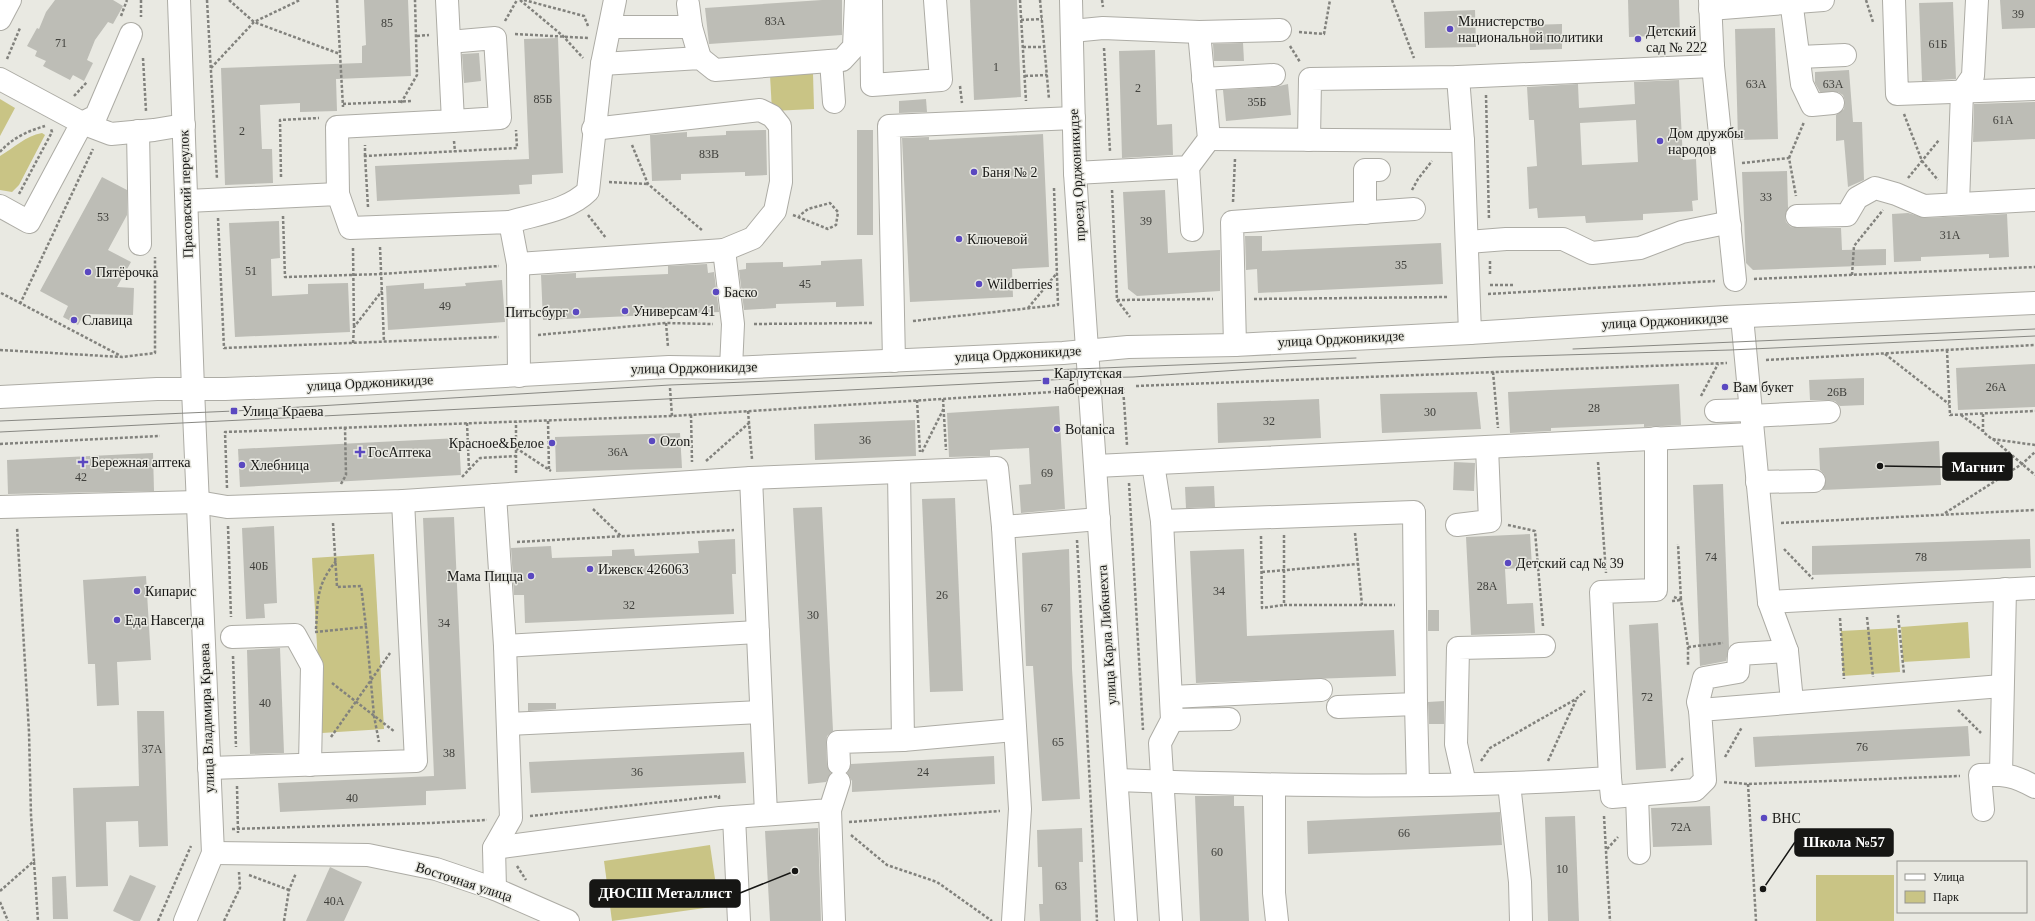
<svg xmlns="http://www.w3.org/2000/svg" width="2035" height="921" font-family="'Times New Roman',serif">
<rect width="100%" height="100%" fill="#e9e9e2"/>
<g fill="#c9c485">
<path d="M813,73l1,36 -42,2 -2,-36z"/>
<path d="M0,99l15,9 -15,28z"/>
<path d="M42,133l3,2 -26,50 -7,7 -12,-2v-34c14,-8 25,-20 42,-23z"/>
<path d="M374,554l10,175 -62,4 -10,-175z"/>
<path d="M1968,622l2,36 -67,4 -2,-35z"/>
<path d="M1897,628l3,44 -57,4 -2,-45z"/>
<path d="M710,845l9,61 -107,15 -8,-60z"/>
<rect x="1816" y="875" width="78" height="46"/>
</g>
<g fill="#bdbdb6" fill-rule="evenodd">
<path d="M55,0h58l10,6 -10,18 -5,-2 -13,18 -8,20 6,3 -9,18 -11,-6 -3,5 -27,-14 3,-5 -11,-5 2,-5 -10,-5 10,-18 2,1 7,-17z"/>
<path d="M364,0h44l3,76 -75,3 1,32 -37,1v-9l-40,2 2,44h10l1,34 -48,2 -4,-117 141,-5v-17l4,-1z"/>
<path d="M822,0h20v35l-133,9 -4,-36z"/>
<path d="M970,0h47l4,97 -47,3z"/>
<path d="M1628,0h51l1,35 -51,2z"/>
<path d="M2000,0h35v28l-33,1z"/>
<path d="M1953,2l3,77 -34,2 -3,-78z"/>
<path d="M1475,10l1,37 -51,1 -1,-36z"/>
<path d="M1562,24v25l-32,1 -1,-25z"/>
<path d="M1775,28l3,111 -40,1 -3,-111z"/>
<path d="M558,38l5,135 -31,2v9l-13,1 1,9 -143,7 -2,-35 154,-7 -5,-120z"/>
<path d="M1243,43l1,18h-30l-1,-17z"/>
<path d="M1155,50l2,75 15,-1 1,31 -51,3 -3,-107z"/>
<path d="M479,53l2,28 -17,2 -2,-29z"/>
<path d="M1849,70l4,52h9l2,58 -16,7 -4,-47 -8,1v-26l8,-6 1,-8 -2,-6 -5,-3h-18l-5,-9v-11z"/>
<path d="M1679,80l4,80 13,-1 2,41 -6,1 1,10 -50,3v6l-57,3 -1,-7 -47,2 -1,-10 -8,1 -2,-42 10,-1 -3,-46h-5l-2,-33 51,-3 1,24 56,-4 -1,-22zM1636,120l2,42 -56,3 -2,-42z"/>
<path d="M1288,84l3,31 -65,6 -3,-31 52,-3z"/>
<path d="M926,99l1,13 -28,1v-12z"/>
<path d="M2035,102v37l-62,3 1,-38z"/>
<path d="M766,130l1,45 -22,1v-4l-64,2v6l-29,1 -2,-46 37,-3v5l39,-2v-4z"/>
<rect x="857" y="130" width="16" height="105"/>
<path d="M1043,134l6,133 -37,2 1,28 -103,5 -8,-164 27,-1v3z"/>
<path d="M1787,171l1,37 -3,9 1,5 5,5 6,1h44l1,22 44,-1v16l-133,5 -7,-7 -4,-91z"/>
<path d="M102,177l25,13v25l-19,35 23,12 -14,25 17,1 -1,27 -49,-1 -6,11 -15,-8 5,-11 -28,-15z"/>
<path d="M1165,190l3,63 52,-3v41l-83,5 -9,-7 -5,-97z"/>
<path d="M1908,213l17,5 82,-4 2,43 -20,1v-4l-68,3v4l-27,1 -2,-48z"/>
<path d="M279,221l1,37 -9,1 1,37 36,-2v-10l40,-1 2,49 -115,5 -6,-114z"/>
<path d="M1245,236h17v15l179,-8 2,41 -185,9 -1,-24 -11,1z"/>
<path d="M862,259l2,47 -28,1v-5l-60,2v4l-32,2 -5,-40 7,-1v-6l37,-1v5l38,-2v-4z"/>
<path d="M707,264l1,9 6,-1 5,40 -176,8 -2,-45 35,-2v5l92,-4v-8z"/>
<path d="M502,280l3,42 -117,8 -2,-44 38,-3v6l42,-3 -1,-3z"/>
<path d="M2035,364v43l-77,3 -2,-42z"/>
<path d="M1864,378v27l-24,1 -5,-5 -6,-1h-19l-1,-20z"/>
<path d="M1679,384l2,41 -37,2v-3l-93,4v3l-41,2 -2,-41z"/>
<path d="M1477,392l4,37 -99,4 -2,-39z"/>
<path d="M1319,399l2,39 -103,5 -1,-40z"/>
<path d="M1059,406l6,103 -44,4 -2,-28 12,-1 -2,-36 -39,2v6l-41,1 -2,-44z"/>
<path d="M915,420l1,36 -101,4 -1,-36z"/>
<path d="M680,433l2,35 -126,4 -1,-35z"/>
<path d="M459,438l2,37 -221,12 -2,-38z"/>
<path d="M1939,441l2,44 -119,5 4,-10 -2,-6 -4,-4 -1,-22z"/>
<path d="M153,453l1,38 -146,3 -1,-34z"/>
<path d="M1454,462l21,1 -1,28 -21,-1z"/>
<path d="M1723,484l6,163 -3,14 -26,5 -7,-181z"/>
<path d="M1214,486l1,21 -29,1 -1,-21z"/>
<path d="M955,498l8,193 -33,1 -8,-193z"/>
<path d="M822,507l11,224 -6,5 -1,7 1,22 4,8 -5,9 -18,2 -15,-276z"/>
<path d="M454,517l12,272 -40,2v14l-146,7 -2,-29 156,-7 -11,-258z"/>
<path d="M274,526l3,77 -13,1 1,14 -19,1 -4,-91z"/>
<path d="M1530,534l2,33 -27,2 2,35 26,-1 2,30 -64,2 -5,-98z"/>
<path d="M735,539l1,35h-4l2,40 -209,9 -1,-28h-10l-3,-47 40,-2 1,12 60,-2v-6l22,-1 1,7 64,-3 -1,-12z"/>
<path d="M2030,539l1,29 -219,7v-29z"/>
<path d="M1069,549l3,120 8,130 -38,2 -9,-135h-7l-4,-113z"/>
<path d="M1244,549l3,87 147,-6 2,46 -200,7 -6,-132z"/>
<path d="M146,576l5,84 -34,2 2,43 -22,1 -2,-42h-7l-5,-84z"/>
<rect x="1428" y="610" width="11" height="21"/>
<path d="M1658,623l8,145 -30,2 -7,-145z"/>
<path d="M280,648l4,105 -34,1 -3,-104z"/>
<path d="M1444,701v23h-15l-1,-22z"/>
<path d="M528,703h28v6l-28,2z"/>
<path d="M137,711h27l4,135 -29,1 -1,-26 -32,1 2,64 -32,1 -3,-99 66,-2z"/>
<path d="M1968,726l2,30 -215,11 -2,-30z"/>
<path d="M744,752l2,31 -215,10 -2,-31z"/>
<path d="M994,756l1,28 -143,8v-11l-5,-8 4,-9z"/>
<path d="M1195,796h39v10h10l5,115h-49z"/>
<path d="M1710,806l2,39 -59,2 -2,-39z"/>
<path d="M1500,812l2,33 -194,9 -1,-33z"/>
<path d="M1575,816l4,105h-31l-3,-104z"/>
<path d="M818,828l3,93h-51l-5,-90z"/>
<path d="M1082,828l1,34h-4l2,59h-41l-1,-17h4l-1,-37h-4l-1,-37z"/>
<path d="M330,867l32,15 -18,39h-38z"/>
<path d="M130,875l26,11 -16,35h-6l-21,-10z"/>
<path d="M66,876l2,43h-15l-1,-42z"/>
</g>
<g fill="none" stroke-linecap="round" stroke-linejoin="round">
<g stroke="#adaca5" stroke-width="24">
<g id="minor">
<path d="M179,0l14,389 20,464 -28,68"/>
<path d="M871,0l1,85 69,-5 -6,-80"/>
<path d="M1710,0l3,66 22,214"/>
<path d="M1791,0l11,84 10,21 21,-2"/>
<path d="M1894,0l3,94 138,-5"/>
<path d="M688,4l3,23 9,31"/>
<path d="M1710,9l113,-9"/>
<path d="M0,19l10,-19"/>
<path d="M610,27h81"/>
<path d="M1072,31l31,-3 96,4 81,-2"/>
<path d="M131,34l-35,82 -14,7 29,11 43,-4 30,-5"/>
<path d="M449,42l46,-4 5,80 -47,3"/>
<path d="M1799,57l46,-2"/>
<path d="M831,61l3,41"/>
<path d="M602,64l98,-6 15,12 127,-10 12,-13 2,-47"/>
<path d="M1458,77l5,64 7,192"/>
<path d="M0,79l82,44 -53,99 -29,-16"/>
<path d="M1203,79l71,-4"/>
<path d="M593,129l167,-19 12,6 8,10 1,56 -6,29 -22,27 -29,12"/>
<path d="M138,131l2,113"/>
<path d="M1209,139l254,2"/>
<path d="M1309,140l1,-61 148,-2 255,-11"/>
<path d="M1188,167l4,63"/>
<path d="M1075,173l113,-6 21,-28 -10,-107"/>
<path d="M338,194l-1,-67 116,-6 -6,-121"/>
<path d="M187,201l151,-7 12,34 160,-6 8,42 1,112"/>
<path d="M1958,203l4,-111 11,-16 4,-76"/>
<path d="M1365,213v-43h14"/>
<path d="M1797,216l50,-1 10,-17 18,-10 21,6 28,12 111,-6"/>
<path d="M510,222c26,-8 58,-11 78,-31l14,-127 13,-64"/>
<path d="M1468,242l38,-3h57l29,14 48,-5 42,-16 39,-8 9,1"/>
<path d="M518,264l206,-14 9,74 -2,44"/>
<path d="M1742,317l27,285 18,49 5,50"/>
<path d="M1235,345l-3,-123 182,-13"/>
<path d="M894,361l-5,-235 185,-8"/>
<path d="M1716,411l35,-1"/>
<path d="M1751,416l78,-4"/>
<path d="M1153,464l9,57 10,199 -12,23 11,178"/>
<path d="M1096,466l656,-32"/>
<path d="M899,472l4,268 111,-10"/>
<path d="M751,478l15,336"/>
<path d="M1757,482l57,-1"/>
<path d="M495,495l10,151 6,172 -17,30 1,41"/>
<path d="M0,507l198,-5 29,5 176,-6 348,-23 246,-10 6,59 17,282 -7,112"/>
<path d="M1162,521l252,-9 2,192 -78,3"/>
<path d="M1457,525l33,-4 -3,-74"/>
<path d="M1003,527l96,-8"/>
<path d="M1769,602l266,-14"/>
<path d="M232,637l63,-2 17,31 -2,99"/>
<path d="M505,646l253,-14"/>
<path d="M1171,697l150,-7"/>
<path d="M1416,704l2,80"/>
<path d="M1700,710l-2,-8 6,-24 34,-6 1,-18 48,-3"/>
<path d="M1172,720l57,-1"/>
<path d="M508,724l253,-12"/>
<path d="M839,764l-1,-22 65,-2"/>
<path d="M209,768l207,-7 -13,-260"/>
<path d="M2001,774l4,-185"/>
<path d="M1610,778l2,19 83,-7 10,-10 -5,-70 302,-24"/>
<path d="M1117,780c164,6 329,9 493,-2l-9,-186 55,-2v-152"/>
<path d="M1465,784l-9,-40 2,-96 86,-2"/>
<path d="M1509,784l11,98 1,39"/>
<path d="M1274,786v107l3,28"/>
<path d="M1637,795l2,58"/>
<path d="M830,810l4,111"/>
<path d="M1983,810l-3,-35c24,-1 34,0 55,12"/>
<path d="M734,817l5,104"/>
<path d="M494,848l226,-30 110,-8 9,-28"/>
<path d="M213,853l155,2 68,14 59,20 73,32"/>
</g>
</g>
<g stroke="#adaca5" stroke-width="24">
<g id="major">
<path d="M1071,0l4,173 51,748"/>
<path d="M0,397l157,-8h68l134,-5 310,-17 62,1 332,-15 65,-6 107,-2 235,-12 256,-16 309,-14"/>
</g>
</g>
<g stroke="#82827d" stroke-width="2.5" stroke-dasharray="3 2" stroke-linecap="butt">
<path d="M141,0v17"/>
<path d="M207,0l10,179"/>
<path d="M229,0l25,22 86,32"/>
<path d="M337,0l6,107"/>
<path d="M520,0l43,36 20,22"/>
<path d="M524,0l60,16 4,10"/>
<path d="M1020,0l6,101"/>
<path d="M1040,0l9,99"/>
<path d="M1102,0l1,7"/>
<path d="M1392,0l22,58"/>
<path d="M1866,0l7,22"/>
<path d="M121,16l6,-16"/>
<path d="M1021,20l21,-1"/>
<path d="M505,21l12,-21"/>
<path d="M1299,32l25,2 6,-34"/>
<path d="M515,34l73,4"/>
<path d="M417,36l12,-1"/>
<path d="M1290,46l10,16"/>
<path d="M1023,47h21"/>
<path d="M1104,48l6,103"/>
<path d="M143,58l3,53"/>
<path d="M7,59l13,-31"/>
<path d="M211,68l43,-46 46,-22"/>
<path d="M1025,76l22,-1"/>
<path d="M960,86l2,17"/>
<path d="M1486,95l3,125"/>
<path d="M74,96l13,-14"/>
<path d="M401,103l16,-28 -2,-75"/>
<path d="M343,104l69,-3"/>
<path d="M1904,114l18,47 16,19"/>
<path d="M454,141l1,11"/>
<path d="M632,145l16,39 55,47"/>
<path d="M0,152c12,-14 28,-21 45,-26"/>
<path d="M365,156v-11"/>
<path d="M1789,158l15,-36"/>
<path d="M1742,163l47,-5 7,38"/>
<path d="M281,177l-1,-57 39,-2"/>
<path d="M1908,178l31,-38"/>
<path d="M609,182l39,2"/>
<path d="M1112,190l5,110 13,17"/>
<path d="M1412,190l6,-11 14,-18"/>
<path d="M19,194l33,-62 -1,-3"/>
<path d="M1233,202l2,-43"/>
<path d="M368,207l-3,-51 152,-8 -1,-18"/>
<path d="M588,215l18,23"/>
<path d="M793,215l35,14 8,-4 2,-13 -8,-9 -22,6 -9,7"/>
<path d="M283,216l2,61 96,-3 118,-8"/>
<path d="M218,218l6,130 275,-11"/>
<path d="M380,247l4,95"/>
<path d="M353,248l1,79"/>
<path d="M1490,261v15"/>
<path d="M1852,275l2,-29 29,-36"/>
<path d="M1754,279l281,-12"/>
<path d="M1490,285h24"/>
<path d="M1,293l120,63"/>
<path d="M1488,294l227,-13"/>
<path d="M1254,299l195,-2"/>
<path d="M1117,300l96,-1"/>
<path d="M20,304l73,-155"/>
<path d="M1028,308l29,-35"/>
<path d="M913,321l145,-16 -4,-117"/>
<path d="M666,323l2,24"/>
<path d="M754,324l119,-1"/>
<path d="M538,335l128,-12 47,1"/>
<path d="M353,343l1,-16 28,-36"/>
<path d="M0,350l122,7 33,-4v-96"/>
<path d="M1947,350l3,65 85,-4"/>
<path d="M1885,354l64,50"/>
<path d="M1766,360l269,-15"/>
<path d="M1493,372l5,56"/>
<path d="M1136,386l591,-23"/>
<path d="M1123,387l4,58"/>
<path d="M670,388l2,28"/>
<path d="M1701,396l17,-32"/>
<path d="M943,399l3,51"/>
<path d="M917,400l3,52"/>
<path d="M748,411l4,48"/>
<path d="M1983,414v18l9,7 43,6"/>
<path d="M691,415l1,47"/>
<path d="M1961,415l22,16"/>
<path d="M548,421l1,49"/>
<path d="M467,423l2,47"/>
<path d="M1993,439l42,36"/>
<path d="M0,444l160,-8"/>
<path d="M516,448l35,23"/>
<path d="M922,452l22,-44"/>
<path d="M706,461l43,-38"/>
<path d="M1598,462l8,111"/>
<path d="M516,473v-51"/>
<path d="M462,477l18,-19 36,-2"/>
<path d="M1129,483l14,247"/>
<path d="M341,484l5,-9 -1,-48"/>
<path d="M227,488l-2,-56 447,-16 396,-25v2"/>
<path d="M593,509l28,27"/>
<path d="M1945,513l77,-49 13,-12"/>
<path d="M333,523l4,64 24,-1 5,41"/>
<path d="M1781,523l254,-13"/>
<path d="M1508,525l27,6 8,95"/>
<path d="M228,526l3,91"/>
<path d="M1355,533l7,72"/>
<path d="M1284,535v70h111"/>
<path d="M1261,536l1,72 22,-3"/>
<path d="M1077,540l20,381"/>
<path d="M517,542l217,-12"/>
<path d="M1784,549l29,30"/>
<path d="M1262,572l96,-8"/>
<path d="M1674,597l7,3 7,47v18"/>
<path d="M1672,601l9,-1 -3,-56"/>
<path d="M1898,615l6,59"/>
<path d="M1867,617l6,60"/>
<path d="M1840,618l4,61"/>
<path d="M316,629c2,-30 0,-43 20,-68"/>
<path d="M315,632l51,-5 8,89 5,26"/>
<path d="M1688,647l35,-4"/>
<path d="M233,656l3,91"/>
<path d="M332,683l63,49"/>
<path d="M1958,710l23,23"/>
<path d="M331,737l59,-84"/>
<path d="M1725,757l17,-30"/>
<path d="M1481,761l9,-13 86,-49 9,-8"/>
<path d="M1548,761l28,-61"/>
<path d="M1671,771l12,-13"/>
<path d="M1724,782l24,2 212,-8"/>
<path d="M1748,784l8,137"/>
<path d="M237,786l1,47"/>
<path d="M530,816l189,-20v3"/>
<path d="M1604,816l6,105"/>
<path d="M849,822l151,-11"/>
<path d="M232,829l198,-6 57,-3"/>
<path d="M851,835l36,30 50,17 55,39"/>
<path d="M1607,849l11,-12"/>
<path d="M34,862l4,59"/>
<path d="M517,866l9,14"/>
<path d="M249,875l40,15"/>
<path d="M0,891l34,-30 -3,-46 -2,-83 -12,-205"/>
<path d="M0,902l8,19"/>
<path d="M158,921l33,-75"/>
<path d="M224,921l16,-33 -1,-16"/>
<path d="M284,921l5,-31 7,-17"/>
</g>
<use href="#minor" stroke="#fff" stroke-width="22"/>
<use href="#major" stroke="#fff" stroke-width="22"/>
<g stroke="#888883" stroke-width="1">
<path d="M1573,349l462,-20"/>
<path d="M0,421l234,-10 436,-26 686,-27"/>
<path d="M0,432l1090,-54 43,-1 153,-10 210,-10 234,-7 305,-14"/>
</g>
</g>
<g fill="#5a48c0" stroke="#e9e9e2" stroke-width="1.5">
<circle cx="1450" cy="29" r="4"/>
<circle cx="1638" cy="39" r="4"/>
<circle cx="1660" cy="141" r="4"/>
<circle cx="974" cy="172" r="4"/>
<circle cx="959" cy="239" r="4"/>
<circle cx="88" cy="272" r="4"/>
<circle cx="979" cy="284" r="4"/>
<circle cx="716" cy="292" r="4"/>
<circle cx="625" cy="311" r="4"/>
<circle cx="576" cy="312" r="4"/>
<circle cx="74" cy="320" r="4"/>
<rect x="1042" y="377" width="8" height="8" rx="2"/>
<circle cx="1725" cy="387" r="4"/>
<rect x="230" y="407" width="8" height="8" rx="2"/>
<circle cx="1057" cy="429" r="4"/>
<circle cx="652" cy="441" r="4"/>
<circle cx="552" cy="443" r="4"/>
<path d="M358 446h4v4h4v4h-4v4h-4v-4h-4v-4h4z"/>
<path d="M81 456h4v4h4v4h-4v4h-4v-4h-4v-4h4z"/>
<circle cx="242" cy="465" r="4"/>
<circle cx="1508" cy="563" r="4"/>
<circle cx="590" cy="569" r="4"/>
<circle cx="531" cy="576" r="4"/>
<circle cx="137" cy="591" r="4"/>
<circle cx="117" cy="620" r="4"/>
<circle cx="1764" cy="818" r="4"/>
</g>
<g text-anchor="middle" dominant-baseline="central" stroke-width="3" stroke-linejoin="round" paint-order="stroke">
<g font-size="12" fill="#40403c">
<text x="2018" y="14">39</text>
<text x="775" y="21">83А</text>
<text x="387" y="23">85</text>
<text x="61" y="43">71</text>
<text x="1938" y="44">61Б</text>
<text x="996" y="67">1</text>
<text x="1756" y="84">63А</text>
<text x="1833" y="84">63А</text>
<text x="1138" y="88">2</text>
<text x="543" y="99">85Б</text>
<text x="1257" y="102">35Б</text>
<text x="2003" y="120">61А</text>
<text x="242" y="131">2</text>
<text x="709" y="154">83В</text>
<text x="1766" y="197">33</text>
<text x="103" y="217">53</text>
<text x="1146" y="221">39</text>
<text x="1950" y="235">31А</text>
<text x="1401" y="265">35</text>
<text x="251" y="271">51</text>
<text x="805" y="284">45</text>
<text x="445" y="306">49</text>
<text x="1996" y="387">26А</text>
<text x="1837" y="392">26В</text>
<text x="1594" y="408">28</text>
<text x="1430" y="412">30</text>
<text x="1269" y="421">32</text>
<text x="865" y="440">36</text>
<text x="618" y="452">36А</text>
<text x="1047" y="473">69</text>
<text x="81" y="477">42</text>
<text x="1711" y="557">74</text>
<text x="1921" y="557">78</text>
<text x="259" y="566">40Б</text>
<text x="1487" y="586">28А</text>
<text x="1219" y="591">34</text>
<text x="942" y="595">26</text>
<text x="629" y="605">32</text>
<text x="1047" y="608">67</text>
<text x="813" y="615">30</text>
<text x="444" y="623">34</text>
<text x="1647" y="697">72</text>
<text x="265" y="703">40</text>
<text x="1058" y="742">65</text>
<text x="1862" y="747">76</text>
<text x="152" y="749">37А</text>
<text x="449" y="753">38</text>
<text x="637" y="772">36</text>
<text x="923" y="772">24</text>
<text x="352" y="798">40</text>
<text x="1681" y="827">72А</text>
<text x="1404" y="833">66</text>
<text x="1217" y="852">60</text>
<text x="1562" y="869">10</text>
<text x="1061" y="886">63</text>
<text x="334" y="901">40А</text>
</g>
<g font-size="14" fill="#161614" stroke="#e9e9e2" text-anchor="start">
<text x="1458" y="21">Министерство<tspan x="1458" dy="16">национальной политики</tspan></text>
<text x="1646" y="31">Детский<tspan x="1646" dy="16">сад № 222</tspan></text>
<text x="1668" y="133">Дом дружбы<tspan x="1668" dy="16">народов</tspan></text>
<text x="982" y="172">Баня № 2</text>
<text x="967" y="239">Ключевой</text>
<text x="96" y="272">Пятёрочка</text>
<text x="987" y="284">Wildberries</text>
<text x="724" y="292">Баско</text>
<text x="633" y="311">Универсам 41</text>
<text x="568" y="312" text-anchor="end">Питьсбург</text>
<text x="82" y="320">Славица</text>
<text x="1054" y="373">Карлутская<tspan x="1054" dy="16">набережная</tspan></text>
<text x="1733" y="387">Вам букет</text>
<text x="242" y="411">Улица Краева</text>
<text x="1065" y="429">Botanica</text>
<text x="660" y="441">Ozon</text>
<text x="544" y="443" text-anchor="end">Красное&amp;Белое</text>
<text x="368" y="452">ГосАптека</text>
<text x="91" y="462">Бережная аптека</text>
<text x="250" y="465">Хлебница</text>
<text x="1516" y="563">Детский сад № 39</text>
<text x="598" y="569">Ижевск 426063</text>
<text x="523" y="576" text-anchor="end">Мама Пицца</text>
<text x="145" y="591">Кипарис</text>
<text x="125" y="620">Еда Навсегда</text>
<text x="1772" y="818">ВНС</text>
</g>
<g font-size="14" fill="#161614" stroke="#e9e9e2">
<text transform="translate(1077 175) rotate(-93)">проезд Орджоникидзе</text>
<text transform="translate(186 194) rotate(-92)">Прасовский переулок</text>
<text transform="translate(1665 321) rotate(-3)">улица Орджоникидзе</text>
<text transform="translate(1341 339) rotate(-3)">улица Орджоникидзе</text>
<text transform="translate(1018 354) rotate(-3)">улица Орджоникидзе</text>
<text transform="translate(694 368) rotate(-1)">улица Орджоникидзе</text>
<text transform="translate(370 383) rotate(-3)">улица Орджоникидзе</text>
<text transform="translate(1107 635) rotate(-94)">улица Карла Либкнехта</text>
<text transform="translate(207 718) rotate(-92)">улица Владимира Краева</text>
<text transform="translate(464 882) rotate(18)">Восточная улица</text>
</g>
</g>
<path fill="none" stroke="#161614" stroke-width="1.5" d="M1880 466L1943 467M1763 889L1795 842M795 871L740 893"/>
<g fill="#161614" stroke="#e9e9e2" stroke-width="1.5">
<circle cx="1880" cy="466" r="4"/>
<circle cx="1763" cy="889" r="4"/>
<circle cx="795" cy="871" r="4"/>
</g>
<g fill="#161614" stroke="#161614" stroke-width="1.5">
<rect x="1943" y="453" width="69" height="27" rx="4"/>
<rect x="1795" y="829" width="98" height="27" rx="4"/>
<rect x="590" y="880" width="150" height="27" rx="4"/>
</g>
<g font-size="15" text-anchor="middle" font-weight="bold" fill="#fff">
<text x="1978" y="472">Магнит</text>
<text x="1844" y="847">Школа №57</text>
<text x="665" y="898">ДЮСШ Металлист</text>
</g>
<rect x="1897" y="861" width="130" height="52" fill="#e9e9e2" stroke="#959590"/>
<rect x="1905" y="874" width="20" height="6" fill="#ffffff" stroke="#959590"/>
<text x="1933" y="881" font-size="12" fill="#161614">Улица</text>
<rect x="1905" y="891" width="20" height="12" fill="#c9c485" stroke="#959590"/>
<text x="1933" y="901" font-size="12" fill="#161614">Парк</text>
</svg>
